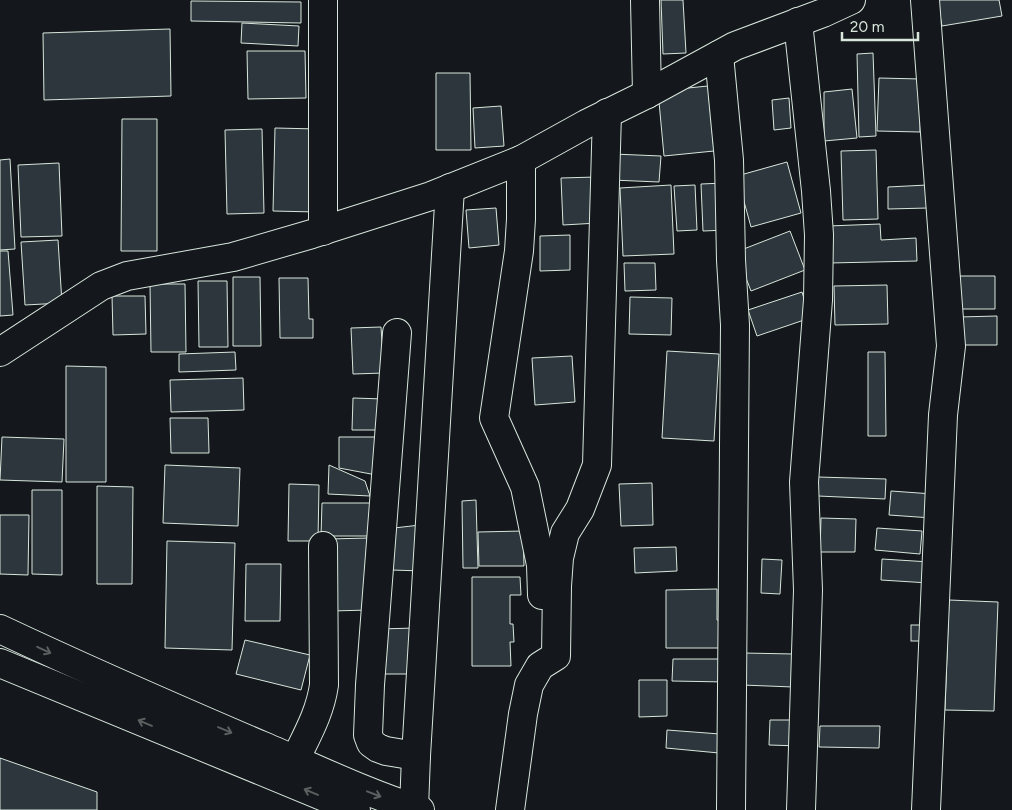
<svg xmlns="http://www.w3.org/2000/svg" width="1012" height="810" font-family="Figtree,sans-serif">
<rect width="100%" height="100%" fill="#14181c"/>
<g fill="#2c363c" stroke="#d8e6dc">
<path d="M661,0h22l3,53 -23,1z"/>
<path d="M937,0h62l3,16 -60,10z"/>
<path d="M191,1l110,1v21l-110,-2z"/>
<path d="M242,23l57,3 -1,20 -57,-3z"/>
<path d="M170,29l1,67 -127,4 -1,-67z"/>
<path d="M247,51h58l1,47 -58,1z"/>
<path d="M873,53l3,83 -17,1 -2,-83z"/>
<path d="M436,73h34l1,77h-35z"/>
<path d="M879,78l42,1 -1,53 -43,-1z"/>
<path d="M708,86l6,65 -50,5 -6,-65z"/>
<path d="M852,89l5,49 -33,3v-49z"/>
<path d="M789,98l2,30 -17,2 -2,-30z"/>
<path d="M501,106l3,40 -29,2 -2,-40z"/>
<path d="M122,119h35v132h-36z"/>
<path d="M275,128l43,1 -2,83 -43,-1z"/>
<path d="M262,129l2,84 -37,1 -2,-84z"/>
<path d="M876,150l2,69 -35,1 -2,-69z"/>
<path d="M613,154l48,2 -2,26 -47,-2z"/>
<path d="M10,159l5,90 -15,1v-90z"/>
<path d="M787,162l14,51 -50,14 -14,-51z"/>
<path d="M59,163l3,73 -41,1 -3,-72z"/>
<path d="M596,177l2,46 -35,2 -2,-47z"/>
<path d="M724,183l3,47 -24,1 -2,-47z"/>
<path d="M671,185l3,69 -51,2 -3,-68z"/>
<path d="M695,185l2,45 -20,1 -3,-45z"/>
<path d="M927,185l1,23 -40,1v-22z"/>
<path d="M496,208l3,37 -30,3 -3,-38z"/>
<path d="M880,224l1,16 35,-2 1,23 -87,2 -2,-37z"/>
<path d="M790,231l15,39 -54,21 -15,-39z"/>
<path d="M570,235v35l-30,1v-35z"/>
<path d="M58,240l4,63 -37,2 -4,-63z"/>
<path d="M0,251h8l5,64 -13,1z"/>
<path d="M624,263h31l1,27 -31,1z"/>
<path d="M958,276h37v33h-36z"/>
<path d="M233,277h27l1,69h-28z"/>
<path d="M279,278h29l1,41h4v19h-33z"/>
<path d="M198,281h29l1,66h-29z"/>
<path d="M150,284h35l1,68h-35z"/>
<path d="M887,285l1,39 -53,1 -1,-39z"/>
<path d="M802,292l8,26 -53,18 -9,-26z"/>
<path d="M112,296h33l1,38 -33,1z"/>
<path d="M630,297l42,1 -1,37 -42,-1z"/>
<path d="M997,316v29h-37l-1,-28z"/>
<path d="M381,327l3,46 -31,1 -2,-46z"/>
<path d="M667,351l52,3 -5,87 -52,-3z"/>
<path d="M235,352l1,18 -57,2v-18z"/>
<path d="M868,352h17l1,84h-18z"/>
<path d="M572,356l3,46 -40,3 -3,-47z"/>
<path d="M66,366l40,1v115h-40z"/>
<path d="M243,378l1,32 -73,2 -1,-32z"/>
<path d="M353,398l31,1v31h-32z"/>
<path d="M170,418h38l1,35h-38z"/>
<path d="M2,437l62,2 -2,43 -62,-2z"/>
<path d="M339,437h42l1,30 -11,7 -32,-6z"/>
<path d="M165,465l75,3 -2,58 -75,-3z"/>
<path d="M329,465l36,16 5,15 -42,-2z"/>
<path d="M818,477l68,2 -1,20 -67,-3z"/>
<path d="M652,483l1,42 -32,1 -2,-42z"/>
<path d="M289,484l30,1 -1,56h-30z"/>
<path d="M97,486l36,1 -1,97h-35z"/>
<path d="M32,490h30v85l-30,-1z"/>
<path d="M891,491l42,3 -1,24 -43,-3z"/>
<path d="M476,500l2,68h-15l-1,-67z"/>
<path d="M322,503h52l-1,33h-52z"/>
<path d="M0,515h29l-1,60 -28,-1z"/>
<path d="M821,518l35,1 -1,33h-35z"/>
<path d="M420,525l3,46 -32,-1 3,-42z"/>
<path d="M877,528l45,3 -2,23 -45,-4z"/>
<path d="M523,531l1,35h-45l-1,-34z"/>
<path d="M369,538l1,72 -39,1 -2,-72z"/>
<path d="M167,541l68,2 -3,107 -67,-2z"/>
<path d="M676,547l1,24 -42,2 -1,-25z"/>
<path d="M762,559l20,1 -2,34 -19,-1z"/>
<path d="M882,559l48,3 -1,21 -48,-3z"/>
<path d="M246,564h35l-1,57h-35z"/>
<path d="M472,577h48l1,18h-11v29h3l1,18h-4l1,24h-39z"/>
<path d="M717,589v31h6v28h-57v-58z"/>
<path d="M949,600l49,2 -4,109 -49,-1z"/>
<rect x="911" y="625" width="17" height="16"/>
<path d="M415,628v46h-36v-45z"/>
<path d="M245,640l65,15 -9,35 -65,-16z"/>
<path d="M743,653l51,1 -1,33 -51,-2z"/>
<path d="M673,659h54l-1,23 -54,-1z"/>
<path d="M639,680h28v36l-28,1z"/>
<path d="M770,720h30v26l-31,-1z"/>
<path d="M820,726h60l-1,22 -60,-1z"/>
<path d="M667,730l53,4 -1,19 -53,-5z"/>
<path d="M0,758l97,34v18h-97z"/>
</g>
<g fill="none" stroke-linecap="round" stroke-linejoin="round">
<g stroke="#d8e6dc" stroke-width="30">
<g id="minor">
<path d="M645,0l2,94"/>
<path d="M925,0l26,346 -8,69 -17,395"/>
<path d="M798,22l18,169 3,44 -1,65 -14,182 4,108 -7,220"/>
<path d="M719,55l10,105 2,100 4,65 -4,485"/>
<path d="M521,160v59l-2,32 -25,167 31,69 16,78 1,30"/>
<path d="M323,231v-231"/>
<path d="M397,333l-27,352 -2,50 3,8 7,5 8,3 30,5"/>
<path d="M0,352l101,-66 26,-10 106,-19 79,-23 119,-38 90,-36 65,-36 61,-30 88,-48 88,-33 28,-13"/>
<path d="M295,760c12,-25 25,-47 29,-75l-1,-139"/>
<path d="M414,808l2,-52 34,-568"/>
<path d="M510,810l13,-96 6,-29 11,-19 16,-10 1,-70 2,-28 6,-25 15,-24 17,-44 10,-352"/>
</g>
</g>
<g stroke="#d8e6dc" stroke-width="30">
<g id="highway">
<path d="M0,629c87,41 174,79 263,117 52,22 103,47 157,64"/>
<path d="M0,663l356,147"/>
</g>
</g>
<use href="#minor" stroke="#14181c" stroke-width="28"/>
<use href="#highway" stroke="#14181c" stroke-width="28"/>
</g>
<defs><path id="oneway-shaft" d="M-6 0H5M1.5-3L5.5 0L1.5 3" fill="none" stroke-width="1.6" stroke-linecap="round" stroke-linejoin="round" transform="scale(1.25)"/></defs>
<g stroke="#59605f">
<use href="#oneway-shaft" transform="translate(44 650) rotate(25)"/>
<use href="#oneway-shaft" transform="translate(145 723) rotate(-157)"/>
<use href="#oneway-shaft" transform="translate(225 730) rotate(23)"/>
<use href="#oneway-shaft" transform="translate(311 792) rotate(-157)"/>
<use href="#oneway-shaft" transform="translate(374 794) rotate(21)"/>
</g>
<path d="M842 32v8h76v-8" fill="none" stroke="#d8e6dc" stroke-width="2.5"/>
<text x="850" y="32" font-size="15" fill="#d8e6dc" stroke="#14181c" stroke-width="4" paint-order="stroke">20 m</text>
</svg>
